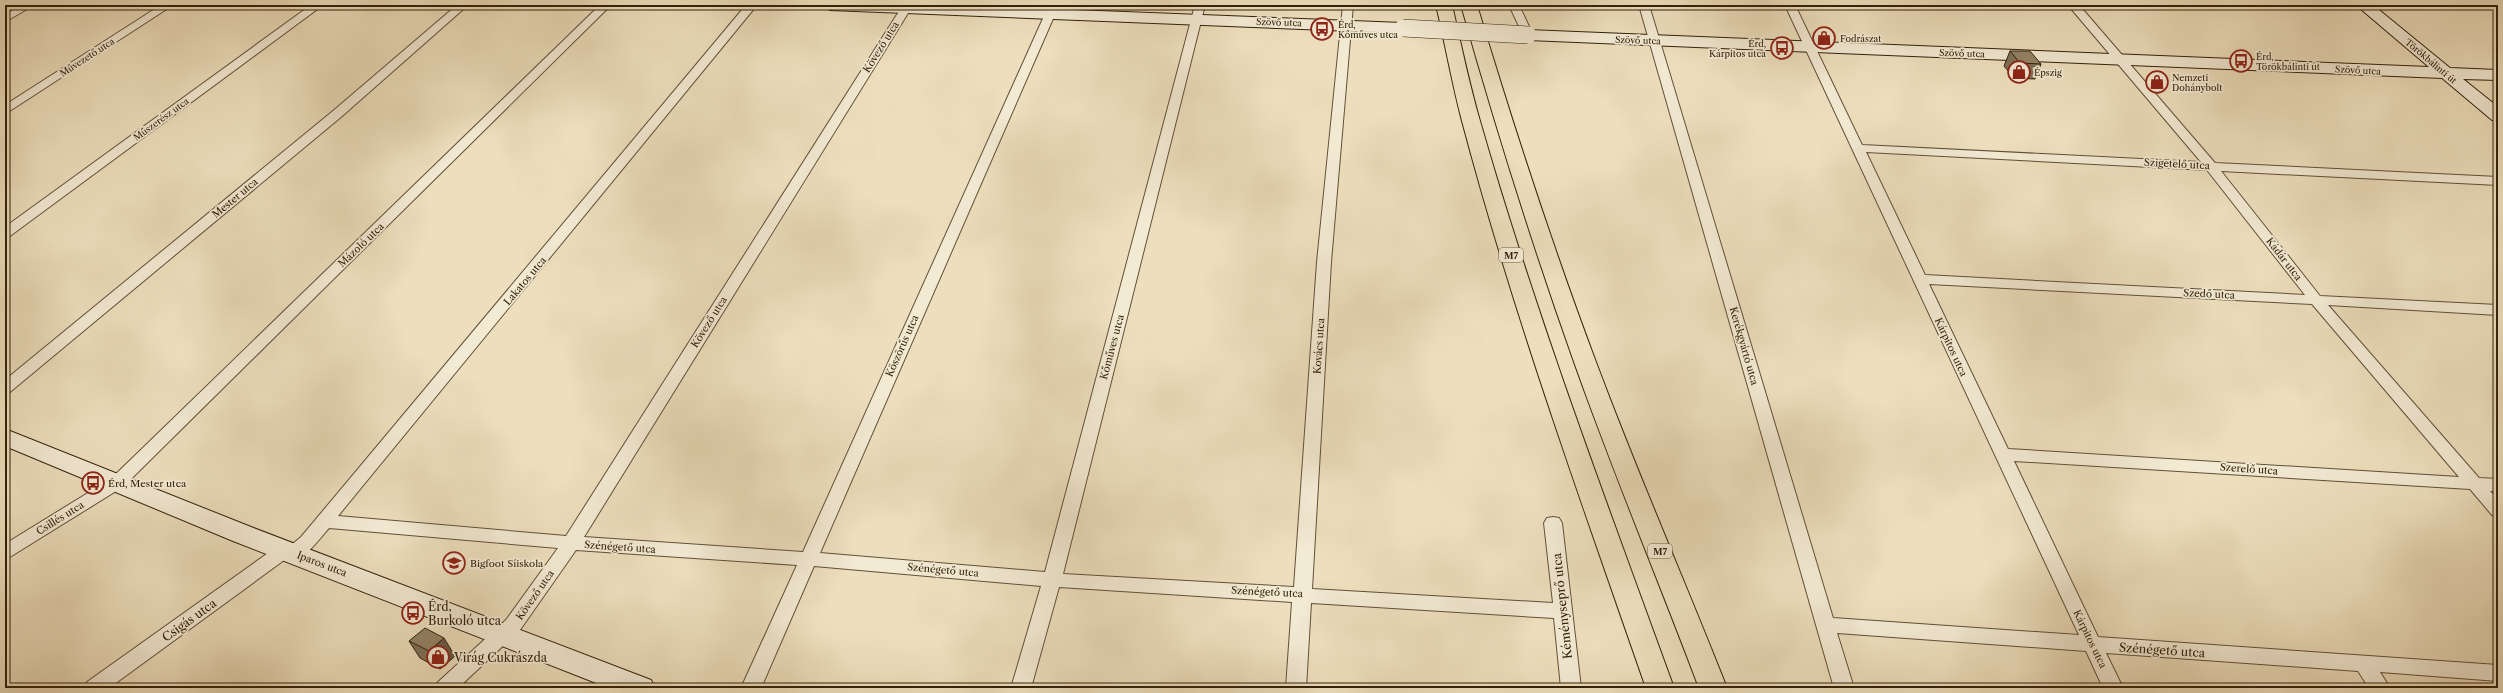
<svg xmlns="http://www.w3.org/2000/svg" width="2503" height="693" font-family="'Libre Caslon Text',serif">
<rect width="100%" height="100%" fill="#eddfbd"/>
<filter id="stains"><feTurbulence type="fractalNoise" baseFrequency=".005" numOctaves="4"/><feColorMatrix values="0 0 0 0 .2 0 0 0 0 .09 0 0 0 0 .02 0 0 0 .5 -.17"/></filter>
<radialGradient id="worn" r=".72"><stop offset=".6" stop-color="#630" stop-opacity="0"/><stop offset="1" stop-color="#630" stop-opacity=".3"/></radialGradient>
<g fill="none" stroke-linecap="round" stroke-linejoin="round">
<g stroke="#615037" stroke-width="2">
<g id="street">
<path d="M21,5h13l-29,17v-7z"/>
<path d="M161,5h12l-168,109v-9z"/>
<path d="M311,5h12l-313,231 -5,1v-10z"/>
<path d="M457,5h11l-127,112 -331,275 -5,1v-13l328,-269z"/>
<path d="M600,5h11l-480,474 -10,9 -116,72v-16l104,-64 10,-9z"/>
<path d="M746,5h11l-419,511 228,20 337,-531h10l-329,532 219,15 246,-547h10l-239,548 225,19 150,-567h10l-142,569 231,13 23,-325 26,-257h10l-22,257 -19,327 241,14 -9,-80 3,-5 6,-1 6,1 3,5 19,165h-20l-7,-70 -243,-15 -5,85h-20l6,-86 -233,-15 -28,101h-20l30,-102 -227,-20 -53,122h-20l56,-123 -221,-15 -56,80 -62,58h-23l3,-6 68,-62 52,-72 -229,-20c-10,11 -25,35 -42,30l-178,130h-25l3,-6 191,-136 6,-2 6,2 11,-9z"/>
<path d="M1509,5h10l14,30 -1,2h-8z"/>
<path d="M1639,5h10l184,613 246,17 -294,-630h10l67,140 339,17 -133,-157h11l136,158 283,14v8l-277,-14 99,125 178,9v10l-170,-10 151,173 19,1v12h-8l8,9v17l-6,-2 -22,-26 -456,-28 84,176 400,28v16l-118,-9 10,16h-21l-11,-17 -252,-18 17,35h-20l-17,-37 -249,-18 17,55h-20zM1866,152l341,18 98,125 -380,-20zM1929,284l383,20 147,173 -451,-28z"/>
</g>
</g>
<g stroke="#32210a" stroke-width="2">
<g id="secondary">
<path d="M822,5h124l457,18 8,5 -8,5 -573,-23z"/>
<path d="M2356,5h17l77,63 48,2v10l-35,-1 35,28v14l-6,-1 -50,-42 -914,-38 -8,-5 8,-5 901,37z"/>
<path d="M5,429l246,98 400,153 4,8h-46l-376,-147 -228,-95z"/>
</g>
</g>
<g stroke="#32210a" stroke-width="2">
<g id="highway">
<path d="M1436,5h16c9,39 17,78 28,116 55,192 126,380 194,567h-28c-65,-187 -133,-375 -184,-567 -10,-38 -17,-78 -26,-116z"/>
<path d="M1461,5h16c36,120 75,240 119,357 41,110 88,217 131,326h-28c-41,-109 -86,-216 -125,-326 -42,-118 -79,-237 -113,-357z"/>
</g>
</g>
<use href="#street" fill="#f3ead4" fill-rule="evenodd"/>
<use href="#secondary" fill="#f3ead4" fill-rule="evenodd"/>
<use href="#highway" fill="#eddfbd" fill-rule="evenodd"/>
<g stroke="#32210a" stroke-width="18" stroke-linecap="butt">
<path id="secondary-bridge" d="M1403,28l125,7"/>
</g>
<use href="#secondary-bridge" stroke="#f3ead4" stroke-width="17"/>
</g>
<g fill="#7e7259" stroke="#32210a">
<path d="M2010,51l31,13 -6,15 -21,-1 -10,-12z"/>
<path d="M409,641l46,15 -15,13 -20,-11z"/>
</g>
<path fill="#675c48" stroke="#32210a" d="M444,638l11,18 -15,13 -11,-18z"/>
<g fill="#938467" stroke="#32210a">
<path d="M2010,51h20l11,13 -21,-1z"/>
<path d="M425,628l19,10 -15,13 -20,-10z"/>
</g>
<defs>
<g id="bus-ring" transform="scale(1.15)"><circle r="9.5" fill="#f3ead4" stroke="#8f2418" stroke-width="1.5"/><path d="M-5-6H5V4H4V6H2V4H-2V6H-4V4H-5ZM-3.5-4V0h7V-4ZM-3.5 1.2v1.5H-2V1.2ZM2 1.2v1.5H3.5V1.2Z" fill="#8f2418"/></g>
<g id="shop-ring" transform="scale(1.15)"><circle r="9.5" fill="#f3ead4" stroke="#8f2418" stroke-width="1.5"/><path d="M-5-2.5h2.3a2.7 3.5 0 0 1 5.4 0H5L5.5 6h-11ZM-1.5-2.5h3a1.5 2.3 0 0 0-3 0Z" fill="#8f2418"/></g>
<g id="school-ring" transform="scale(1.15)"><circle r="9.5" fill="#f3ead4" stroke="#8f2418" stroke-width="1.5"/><path d="M0-5L7-2L0 1L-7-2ZM-4 1L0 2.5L4 1V4Q0 6-4 4Z" fill="#8f2418"/></g>
</defs>
<g fill-rule="evenodd">
<use href="#bus-ring" x="1322" y="29"/>
<use href="#shop-ring" x="1824" y="38"/>
<use href="#bus-ring" x="1782" y="48"/>
<use href="#bus-ring" x="2241" y="61"/>
<use href="#shop-ring" x="2019" y="72"/>
<use href="#shop-ring" x="2157" y="82"/>
<use href="#bus-ring" x="93" y="483"/>
<use href="#school-ring" x="454" y="563"/>
<use href="#bus-ring" x="413" y="613"/>
<use href="#shop-ring" x="438" y="657"/>
</g>
<g text-anchor="middle" dominant-baseline="central" stroke-width="3.5" stroke-linejoin="round" paint-order="stroke">
<g font-size="9" fill="#32210a" stroke="#f3ead4">
<text transform="translate(1279 22) rotate(2)">Szövő utca</text>
<text transform="translate(1638 40) rotate(2)">Szövő utca</text>
<text transform="translate(1962 53) rotate(2)">Szövő utca</text>
<text transform="translate(87 57) rotate(-33)">Művezető utca</text>
<text transform="translate(2431 61) rotate(40)">Törökbálinti út</text>
<text transform="translate(2358 70) rotate(3)">Szövő utca</text>
<text transform="translate(161 119) rotate(-36)">Műszerész utca</text>
</g>
<g font-size="9" fill="#32210a" stroke="#f3ead4" text-anchor="start">
<text x="1338" y="24">Érd,<tspan x="1338" dy="10">Kőműves utca</tspan></text>
<text x="1840" y="38">Fodrászat</text>
<text x="1766" y="43" text-anchor="end">Érd,<tspan x="1766" dy="10">Kárpitos utca</tspan></text>
<text x="2256" y="56">Érd,<tspan x="2256" dy="10">Törökbálinti út</tspan></text>
<text x="2034" y="72">Épszig</text>
<text x="2172" y="77">Nemzeti<tspan x="2172" dy="10">Dohánybolt</tspan></text>
</g>
<g fill="#f3ead4" stroke="#6c5d47" stroke-width="1">
<rect x="1499" y="248" width="24" height="14" rx="3"/>
<rect x="1648" y="544" width="24" height="14" rx="3"/>
</g>
<g font-size="9" font-weight="bold" fill="#32210a">
<text x="1511" y="255">M7</text>
<text x="1660" y="551">M7</text>
</g>
<g font-size="10" fill="#32210a" stroke="#f3ead4">
<text transform="translate(881 47) rotate(-58)">Kövező utca</text>
<text transform="translate(2177 164) rotate(3)">Szigetelő utca</text>
<text transform="translate(235 198) rotate(-40)">Mester utca</text>
<text transform="translate(361 245) rotate(-44)">Mázoló utca</text>
<text transform="translate(2284 259) rotate(52)">Kádár utca</text>
<text transform="translate(525 281) rotate(-50)">Lakatos utca</text>
<text transform="translate(2209 294) rotate(3)">Szedő utca</text>
<text transform="translate(709 322) rotate(-58)">Kövező utca</text>
<text transform="translate(902 346) rotate(-66)">Köszörűs utca</text>
<text transform="translate(1319 346) rotate(-86)">Kovács utca</text>
<text transform="translate(1744 346) rotate(74)">Kerékgyártó utca</text>
<text transform="translate(1112 347) rotate(-75)">Kőműves utca</text>
<text transform="translate(1951 347) rotate(65)">Kárpitos utca</text>
<text transform="translate(2249 469) rotate(4)">Szerelő utca</text>
<text transform="translate(60 518) rotate(-32)">Csillés utca</text>
<text transform="translate(620 547) rotate(4)">Szénégető utca</text>
<text transform="translate(322 564) rotate(21)">Iparos utca</text>
<text transform="translate(943 570) rotate(5)">Szénégető utca</text>
<text transform="translate(1267 592) rotate(3)">Szénégető utca</text>
<text transform="translate(535 595) rotate(-55)">Kövező utca</text>
<text transform="translate(2090 639) rotate(64)">Kárpitos utca</text>
</g>
<g font-size="10" fill="#32210a" stroke="#f3ead4" text-anchor="start">
<text x="108" y="483">Érd, Mester utca</text>
<text x="470" y="563">Bigfoot Síiskola</text>
</g>
<g font-size="12" fill="#32210a" stroke="#f3ead4" text-anchor="start">
<text x="428" y="606">Érd,<tspan x="428" dy="14">Burkoló utca</tspan></text>
<text x="454" y="657">Virág Cukrászda</text>
</g>
<g font-size="12" fill="#32210a" stroke="#f3ead4">
<text transform="translate(1562 606) rotate(-96)">Kéményseprő utca</text>
<text transform="translate(189 620) rotate(-36)">Csigás utca</text>
<text transform="translate(2162 650) rotate(4)">Szénégető utca</text>
</g>
</g>
<rect width="2503" height="693" fill="none" stroke="#eddfbd" stroke-width="20"/>
<rect x="6" y="6" width="2491" height="681" fill="none" stroke="#32210a" stroke-width="2"/>
<rect x="10" y="10" width="2483" height="673" fill="none" stroke="#32210a"/>
<rect width="100%" height="100%" filter="url(#stains)"/>
<rect width="100%" height="100%" fill="url(#worn)"/>
</svg>
